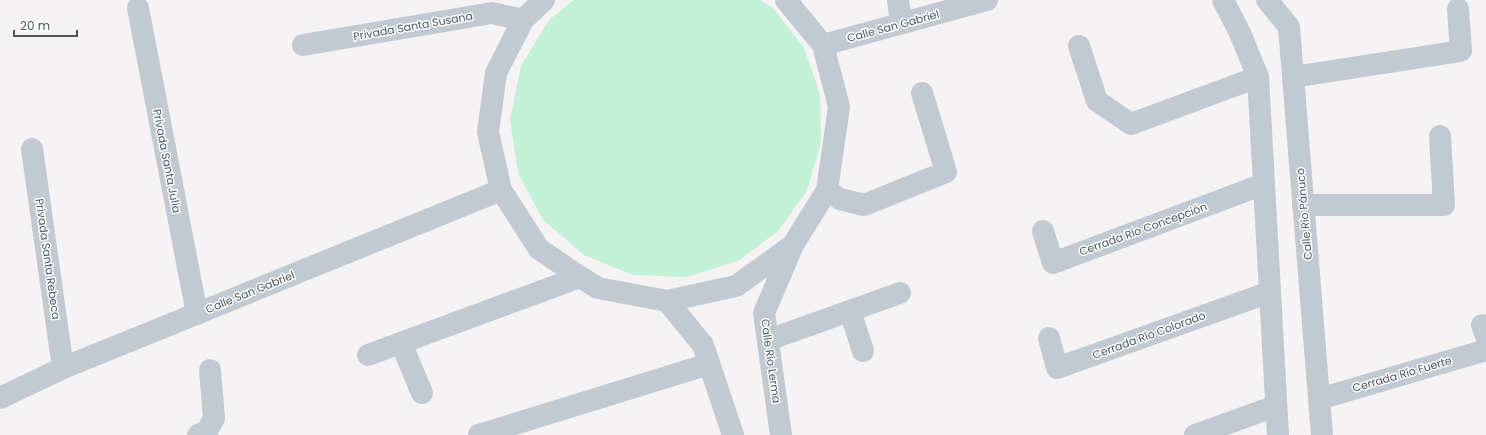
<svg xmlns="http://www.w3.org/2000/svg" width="1486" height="435" font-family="Poppins,sans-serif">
<rect width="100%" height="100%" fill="#f5f3f3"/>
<path fill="#c3f1d5" d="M574,0h187l13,9 30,39 16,46 1,49 -14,48 -29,40 -40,30 -51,16 -54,-2 -49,-20 -41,-35 -25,-47 -8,-54 11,-53 28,-46z"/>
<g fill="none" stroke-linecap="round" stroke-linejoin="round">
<g stroke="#c1cad2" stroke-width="22">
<path d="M544,0l-21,20 -27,53 -8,59 13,58 38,59 41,28 18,11 69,13 69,-15 57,-41 34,-55 12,-83 -16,-62 -37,-45"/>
<path d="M898,0l3,23"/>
<path d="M1223,0l17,33 18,44 20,358"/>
<path d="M1267,0l22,27 33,408"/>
<path d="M138,8l59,306"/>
<path d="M303,45l189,-32 31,7"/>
<path d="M823,45l164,-45"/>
<path d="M1079,46l18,55 34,23 127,-47"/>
<path d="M1293,77l168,-26 -3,-42"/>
<path d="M32,149l31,219"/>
<path d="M827,190l13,9 24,6 82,-33 -24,-79"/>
<path d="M1303,205h141l-4,-69"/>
<path d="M1043,231l10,32 211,-79"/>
<path d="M667,301l36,44 30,90"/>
<path d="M850,311l13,40"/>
<path d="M1482,325l4,11"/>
<path d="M1049,338l8,30 213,-76"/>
<path d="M768,340l132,-47"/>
<path d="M401,343l21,50"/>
<path d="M368,355l212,-78"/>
<path d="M0,398l63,-30 438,-178"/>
<path d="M1319,399l167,-49"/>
<path d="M198,435l9,-4 7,-13 -4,-48"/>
<path d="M479,435l230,-71"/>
<path d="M781,435l-17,-122 29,-68"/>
<path d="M1195,435l81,-29"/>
</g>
</g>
<g text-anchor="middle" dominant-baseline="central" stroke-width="3" stroke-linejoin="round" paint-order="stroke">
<g font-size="11" fill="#4a5661" stroke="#fff">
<text transform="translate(413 26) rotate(-10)">Privada Santa Susana</text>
<text transform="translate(893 26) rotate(-15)">Calle San Gabriel</text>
<text transform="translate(167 161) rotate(79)">Privada Santa Julia</text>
<text transform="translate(1304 214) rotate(-95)">Calle Río Pánuco</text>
<text transform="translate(1143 229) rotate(-20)">Cerrada Río Concepción</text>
<text transform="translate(48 259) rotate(82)">Privada Santa Rebeca</text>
<text transform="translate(250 292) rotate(-22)">Calle San Gabriel</text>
<text transform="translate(1149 335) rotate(-20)">Cerrada Río Colorado</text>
<text transform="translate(771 361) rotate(82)">Calle Río Lerma</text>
<text transform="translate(1402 374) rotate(-16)">Cerrada Río Fuerte</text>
</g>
</g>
<path d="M14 30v6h63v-6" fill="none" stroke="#4a5661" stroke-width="2"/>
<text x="20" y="30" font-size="12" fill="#4a5661" stroke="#ffffff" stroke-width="3" paint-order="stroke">20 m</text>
</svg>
